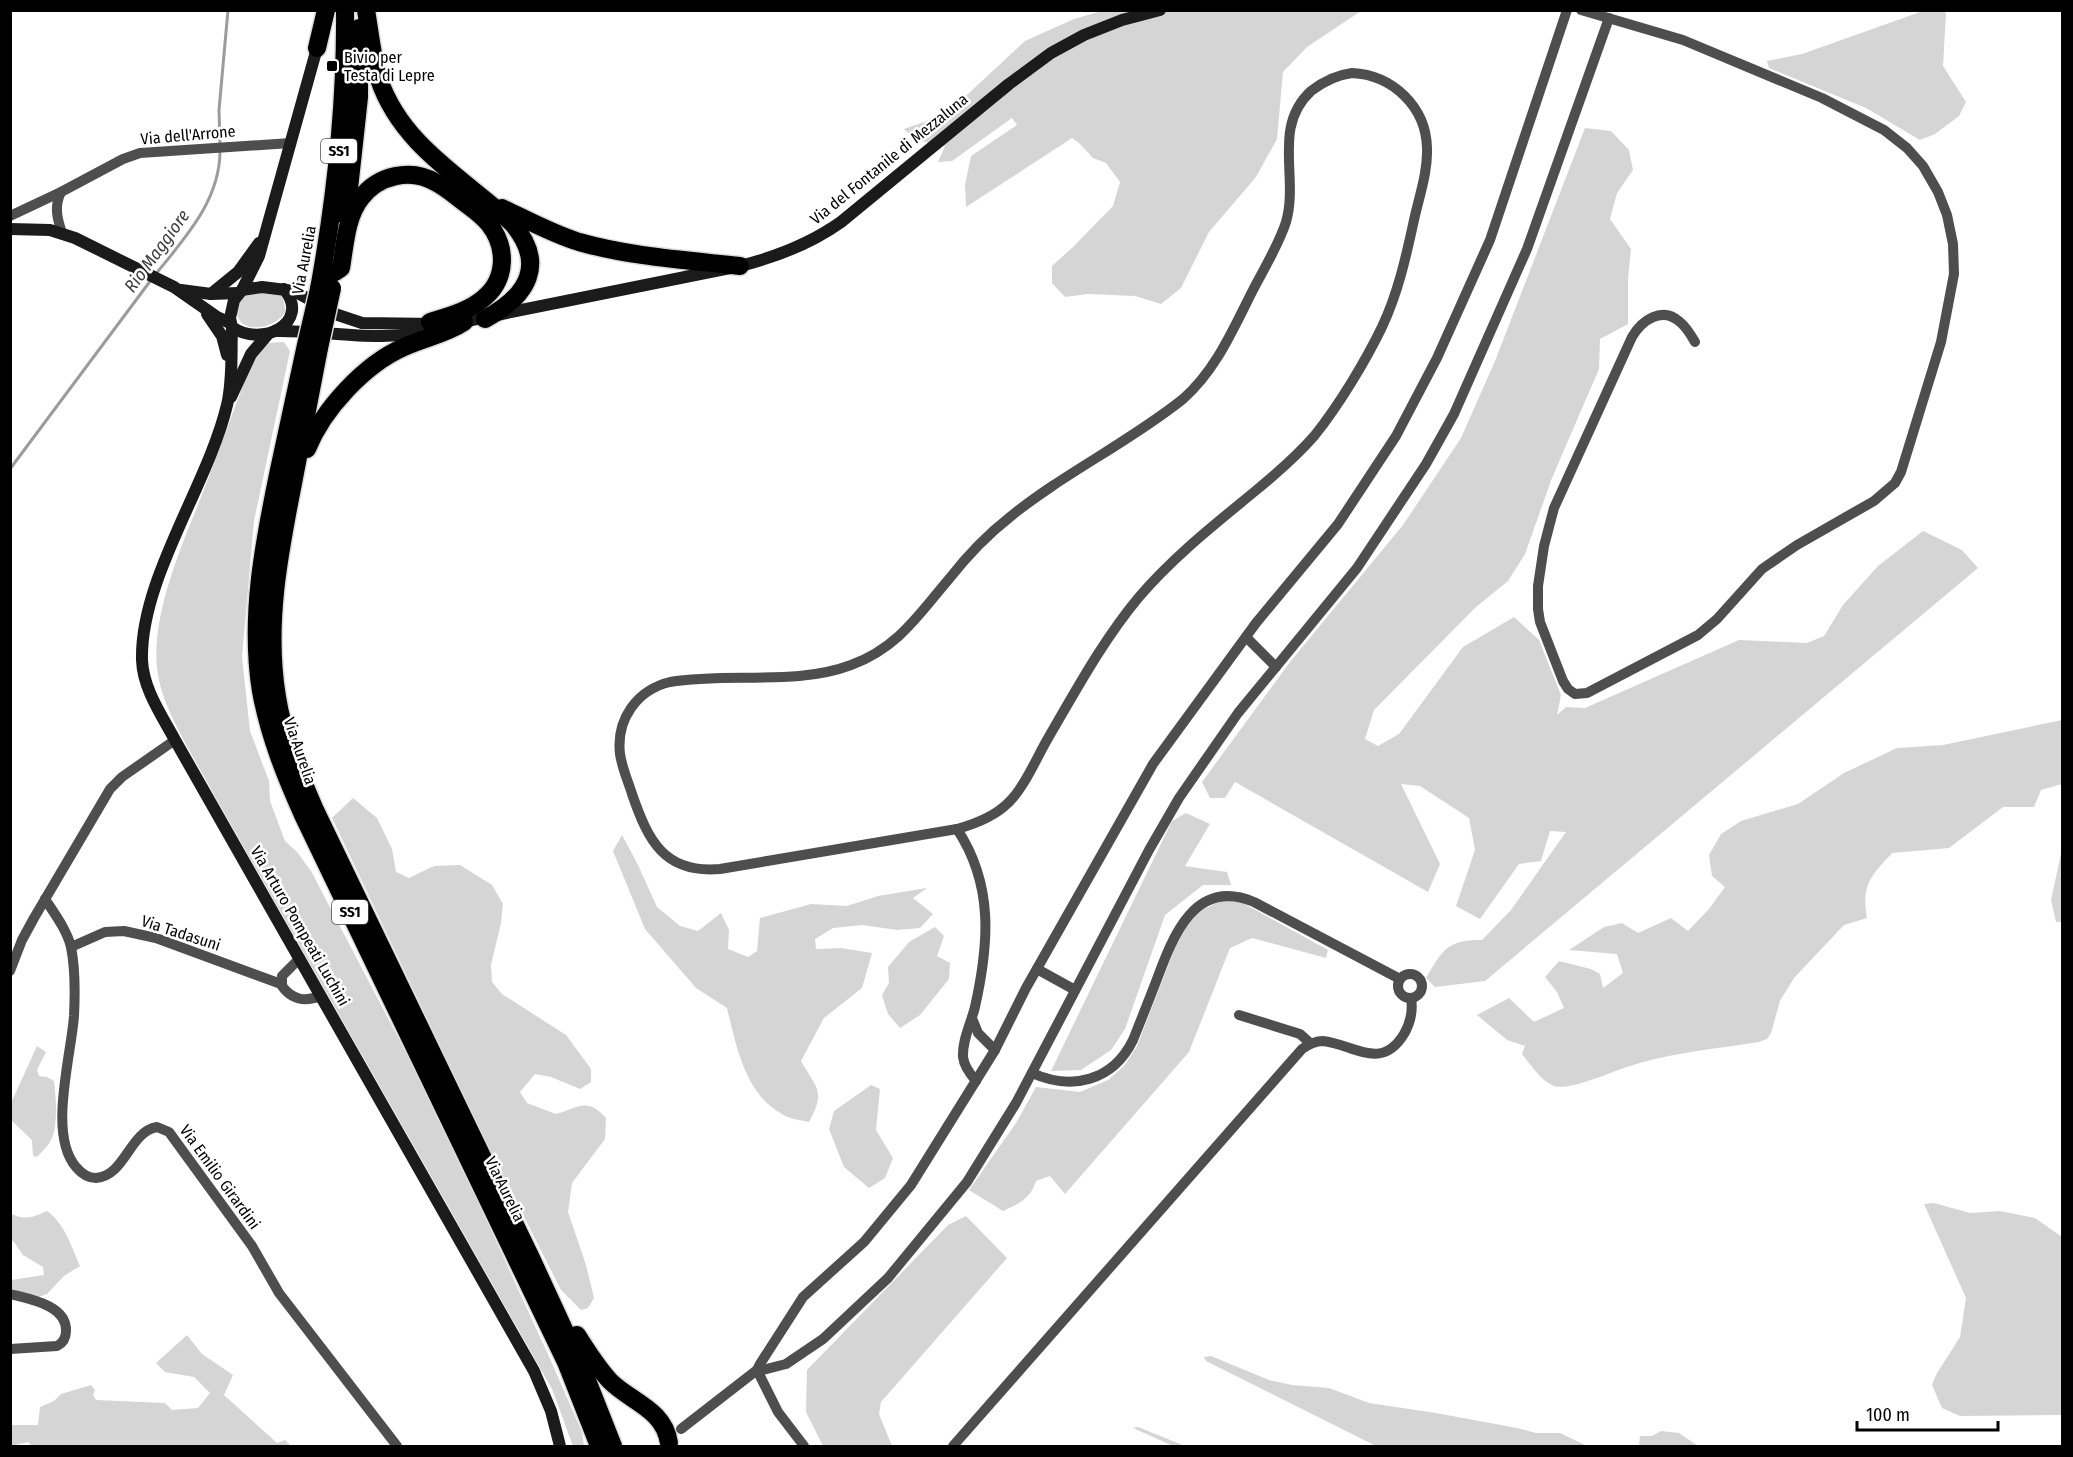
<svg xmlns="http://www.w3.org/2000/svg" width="2073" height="1457" font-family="'Fira Sans Condensed',sans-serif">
<rect width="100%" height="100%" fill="#fff"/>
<g fill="#d5d5d5">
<path d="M1102,11h259l-54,36 -24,25 -6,67 -21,38 -47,55 -28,56 -20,16 -26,-8 -47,-2 -23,3 -13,-14v-17l21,-19 40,-41 7,-24 -14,-19 -13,-5 -13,-14 -8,-6 -106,69 -1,-22 6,-29 46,-31 -5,-7 -60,43 -14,1 7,-16 -30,-6 -11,-11 20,-7 30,-15 71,-66 49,-22z"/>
<path d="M1923,11h19l4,2 -3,53 23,36 -7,14 -24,18 -15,6 -54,-32 -97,-40 -2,-7 35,-7z"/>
<path d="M1585,128l26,3 18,19 4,20 -16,23 -7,26 21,30 -3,31v44l-28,15 -1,30 -47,109 -27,76 -17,27 -32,26 -102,103 -9,29 13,7 21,-12 64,-87 51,-30 25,23 22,55 -4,20 9,-8 19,1 154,-68 68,3 17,-7 19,-31 35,-39 45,-35 39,19 16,18 -493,413 -50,6 -9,-9c17,-28 20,-38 56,-38l29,-30 55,-78 -16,-1 -9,30 -22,3 -39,55 -24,-13 19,-56 -6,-32 -49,-32 -19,-2 39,80 -12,28 -193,-110 -10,16h-15l-8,-16 88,-120 113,-137 58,-87 34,-77z"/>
<path d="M271,291l11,5 4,15c-11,21 -57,25 -48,-8l6,-7z"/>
<path d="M284,342l6,9 -36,170 -12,136 8,74 19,50 1,20 15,40 12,11 14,19 125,239 115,251 31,71 2,14h-11l-21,-57 -338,-594c-17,-33 -48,-80 -55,-115 -13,-58 25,-139 46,-193 16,-43 32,-85 48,-128l12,-16z"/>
<path d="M2062,720v64l-21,6 -7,17h-31l-54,41 -57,5c-21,23 -31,32 -25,65l-23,7 -50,53 -14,23 -9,32 -4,6 -8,3c-44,7 -92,11 -135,26 -15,5 -55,23 -70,18 -13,-5 -23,-21 -32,-32l3,-8 -18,-6 -30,-25 32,-17 25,24 30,-14 -7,-16 -12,-15 14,-16 32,8 9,5 3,14 20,-15 -6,-19 -48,-4 35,-23 18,-4 16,10 33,-15 17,13 21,-22 16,-22 -13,-11 -3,-21 12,-21 20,-13 57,-17 46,-31 53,-25 46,-3z"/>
<path d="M353,798l24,20 15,31 4,23 13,6 25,-12 26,-1 32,20 11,19 -2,19 -10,42 1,17 10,12 64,41 25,34v13l-11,7 -29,-12 -16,-3 -15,18 7,11 29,11c23,-7 32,-17 50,4l-1,21 -33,44 -4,29 18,53 8,33 -6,10 -7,2 -20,-20 -84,-166 -145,-306z"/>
<path d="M1186,813l24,11 -25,42 42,6 4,13h-28l-38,30 -40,114 -14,21 -30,20 -30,1 121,-250z"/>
<path d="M622,835l16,30 19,42 23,19 18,5 23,-18 8,17 -1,19 20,8 9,-6 3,-33 51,-14 36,2 31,-10 49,-8 -14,10 20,16 -13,14 -23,2 -35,-5 -29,3 -18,11 1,10 25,-1 31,5 -10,35 -38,30 -23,43c16,28 25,30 8,61 -9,-2 -20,-3 -27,-8 -37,-20 -46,-69 -55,-106l-31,-20 -51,-59 -32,-78z"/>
<path d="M2062,849v73h-6l-5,-22z"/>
<path d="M1221,901l20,1 87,48 -2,8 -74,-20 -22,10 -41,104 -124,142 -15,-18 -14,5c-5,17 -17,23 -33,30l-34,-21 47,-67 20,-36 44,5 28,-12 16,-14 13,-20 43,-111 11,-17 11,-8z"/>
<path d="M935,927l9,9 -7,20 13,7 -1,16 -29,36 -20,13 -12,-14 -6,-19 7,-12 -1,-16 21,-25z"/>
<path d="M37,1046l9,6 -9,18 2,6 8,1 7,4c2,17 4,42 -2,57 -3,8 -10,13 -15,19l-4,-1 -1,-16 -21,-20v-17z"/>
<path d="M871,1085l9,4 -4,41 17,28 -8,20 -16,10 -25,-21 -15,-38 5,-18z"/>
<path d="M1934,1203l36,10 30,-2 35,7 27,19v178l-102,1 -18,-8 -10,-23 5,-12 23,-36 6,-39 -42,-94z"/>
<path d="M47,1211c18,13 24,35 33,55l-16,10 -17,18 -8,3 -28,-5v-12l33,-5 -1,-8 -20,-12 -9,-13 -3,-2 -1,-27c14,8 24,4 37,-2z"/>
<path d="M966,1216l41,42 -126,144 -2,12 13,32h-69l-17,-34 1,-42 141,-145z"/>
<path d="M187,1335l15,19 31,21 -9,20 53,48 8,-3 6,6h-259l-4,-4 -17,4v-21h27l2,-18 14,-6 7,-7 30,-9 4,5 -2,5 3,5 69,3 7,7 26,-2 12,-15 -16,-16 -29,-5 -9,-9z"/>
<path d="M1211,1356l58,24 23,5 37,3 40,15 67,10 81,15 19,5h24l27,13h-211l-170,-85 -2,-4z"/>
<path d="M1138,1427l47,19h-12l-40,-18z"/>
<path d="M1661,1431l18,2 19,13h-59l1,-10h12z"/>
</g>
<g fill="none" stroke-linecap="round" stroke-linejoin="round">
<g stroke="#9c9c9c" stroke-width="3">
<path d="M220,144l-1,-34 9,-100"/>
<path d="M155,275c29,-36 65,-74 65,-124"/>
<path d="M10,469l141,-189"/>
</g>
<g stroke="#dbdbdb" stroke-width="21">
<g id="highway">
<path d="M366,10c4,23 6,47 13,69 22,66 84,99 133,144 35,41 16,73 -27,96"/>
<path d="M317,48l9,-38"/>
<path d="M502,208c25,12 51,26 77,34 53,15 107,18 161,24"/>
<path d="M346,216l13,-119v-69"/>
<path d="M335,272l6,-4c4,-23 5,-51 20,-70 17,-23 50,-30 74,-16 10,5 18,12 26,18 10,8 20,14 28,24 18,23 18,55 -5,74 -15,13 -35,18 -54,24"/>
<path d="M319,289c17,-93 27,-184 26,-279"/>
<path d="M306,345c-9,42 -18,83 -27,125 -15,72 -30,147 -18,221 8,44 24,84 42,124l263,547 33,84"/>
<path d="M319,348c-9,45 -17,90 -26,135 -14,71 -28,142 -16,214 6,39 22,76 38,113l216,448 54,117 28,71"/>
<path d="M307,449c16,-40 58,-85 97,-102 20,-9 42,-13 60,-25"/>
<path d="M577,1335c10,16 20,32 33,46 21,21 54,28 59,62"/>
</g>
</g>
<g stroke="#4e4e4e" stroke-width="10">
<path d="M1581,10l102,30 139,58 62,32 23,18 16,18 15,26 9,23 6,29 1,30 -13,68 -40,130 -6,11 -21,18 -77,44 -35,24 -45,50 -19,16 -111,58 -12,1 -7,-5 -5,-8 -23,-59 -2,-13v-23l6,-40 10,-38 78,-171c10,-17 30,-31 48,-15 6,5 11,13 15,20"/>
<path d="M1352,73c41,2 74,34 75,75 1,24 -8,49 -13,72 -8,37 -16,73 -32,107 -17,35 -43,78 -67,108 -18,21 -39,39 -61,57 -40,33 -81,65 -115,105 -36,43 -64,95 -92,143 -11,19 -23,48 -39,63 -13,13 -33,21 -51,26l-237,40c-56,5 -72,-29 -88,-75 -4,-13 -10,-26 -12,-40 -4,-35 17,-64 50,-72 58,-10 126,4 181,-17 47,-17 68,-51 98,-86 18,-23 38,-44 61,-62 54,-44 118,-74 173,-118 34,-30 51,-72 71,-111 11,-21 25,-44 32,-66 13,-45 -14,-95 25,-131 13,-10 25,-16 41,-18z"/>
<path d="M61,192c-7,14 -4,26 1,41"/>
<path d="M10,216l51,-24 62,-33 17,-6 151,-10"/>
<path d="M1246,637l30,30"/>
<path d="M957,829c37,56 32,115 18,178 -4,16 -13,33 -12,50 1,9 7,17 13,24"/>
<path d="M45,899c9,14 22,31 26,48 4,20 4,49 3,69 -3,41 -26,119 2,151 5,6 11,11 20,11 30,-3 33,-46 61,-51l12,5 83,114 27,47 118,153"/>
<path d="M71,947l34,-15 19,-1 32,7 125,46"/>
<path d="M300,958l-18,18v10c10,14 23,16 39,10"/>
<path d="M1037,969l38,21"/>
<path d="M10,971l12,-31 12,-22 76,-129 12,-12 53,-37"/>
<circle cx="1410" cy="986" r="12"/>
<path d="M1239,1015l61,19 10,9"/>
<path d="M972,1018l6,15 17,17"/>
<path d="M1032,1073c40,18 81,8 101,-33 8,-20 16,-40 24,-61 16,-43 38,-102 97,-77l146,77"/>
<path d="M10,1294c19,5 57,11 56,37 0,7 -3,12 -9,15l-47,3"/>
<path d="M681,1429l76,-59h6l23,-6 37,-25 65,-61 79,-96 49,-79 133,-253 30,-52 59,-85 119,-145 69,-104 28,-50 73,-165 82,-231"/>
<path d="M804,1446l-26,-34 -21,-42 3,-6 43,-67 61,-55 47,-57 84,-135 31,-62 127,-224 103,-141 82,-99 58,-88 41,-78 53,-118 77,-230"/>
<path d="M953,1446l349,-397c7,-5 13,-8 21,-8 30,3 58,31 81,-7 7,-12 9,-24 7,-36"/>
</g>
<g stroke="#1b1b1b" stroke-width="12">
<path d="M10,229l40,1 25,8 99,49 43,30 13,6"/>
<path d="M284,289c28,34 -23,59 -52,38l-2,-9 4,-18 8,-10 17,-34 58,-208"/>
<path d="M181,290l30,4 27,-1"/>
<path d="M242,290l20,-3 32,4 44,24 24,8 74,1"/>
<path d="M211,294l27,-22 21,-29"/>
<path d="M207,314l15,22 5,19"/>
<path d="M457,323l283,-57c36,-9 70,-22 101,-44l168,-138 42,-31 33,-18 38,-15 38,-10"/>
<path d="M232,327c-1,25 1,53 -5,78 -19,80 -87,174 -85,255 1,29 20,56 33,80l359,631 17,40 9,35"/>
<path d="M275,331c53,-1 107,13 160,-2"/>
<path d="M231,397l20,-43 17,-20"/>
</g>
<use href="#highway" stroke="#000" stroke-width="18"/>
<g stroke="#dbdbdb" stroke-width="21" stroke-linecap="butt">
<g id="highway-bridge">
<path d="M306,345l13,-56"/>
<path d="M319,348l13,-60"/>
</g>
</g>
<use href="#highway-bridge" stroke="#000" stroke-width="18"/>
</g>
<rect fill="#000" stroke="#fff" stroke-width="2" x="326" y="60" width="12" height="12" rx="3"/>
<g text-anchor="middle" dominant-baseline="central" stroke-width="5" stroke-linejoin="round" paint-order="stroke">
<g fill="#fff" stroke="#4c4c4c" stroke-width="1.5">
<rect x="321" y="139" width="36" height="24" rx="4.5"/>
<rect x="332" y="900" width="36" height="24" rx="4.5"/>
</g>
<g font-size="15" font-weight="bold" fill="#000">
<text x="339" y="151">SS1</text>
<text x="350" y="912">SS1</text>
</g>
<g font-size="16" fill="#000" stroke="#fff" text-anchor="start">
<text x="344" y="57">Bivio per<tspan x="344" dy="18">Testa di Lepre</tspan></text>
</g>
<g font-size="16" fill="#000" stroke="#fff">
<text transform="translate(188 135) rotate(-5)">Via dell'Arrone</text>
<text transform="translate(889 159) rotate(-39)">Via del Fontanile di Mezzaluna</text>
<text transform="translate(304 260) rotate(-79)">Via Aurelia</text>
<text transform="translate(300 751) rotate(71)">Via Aurelia</text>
<text transform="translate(300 926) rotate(60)">Via Arturo Pompeati Luchini</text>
<text transform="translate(181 933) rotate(18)">Via Tadasuni</text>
<text transform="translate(220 1177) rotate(54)">Via Emilio Girardini</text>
<text transform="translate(505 1189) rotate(64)">Via Aurelia</text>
</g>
<g font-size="18" font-style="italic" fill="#3d3d3d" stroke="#fff">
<text transform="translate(157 251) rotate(-54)">Rio Maggiore</text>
</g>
</g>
<rect width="2073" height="1457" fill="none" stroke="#000000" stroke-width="24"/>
<path d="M1857 1421v9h141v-9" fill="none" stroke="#000000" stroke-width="3"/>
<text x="1866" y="1421" font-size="18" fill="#000000" stroke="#ffffff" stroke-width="4.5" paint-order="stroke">100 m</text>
</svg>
